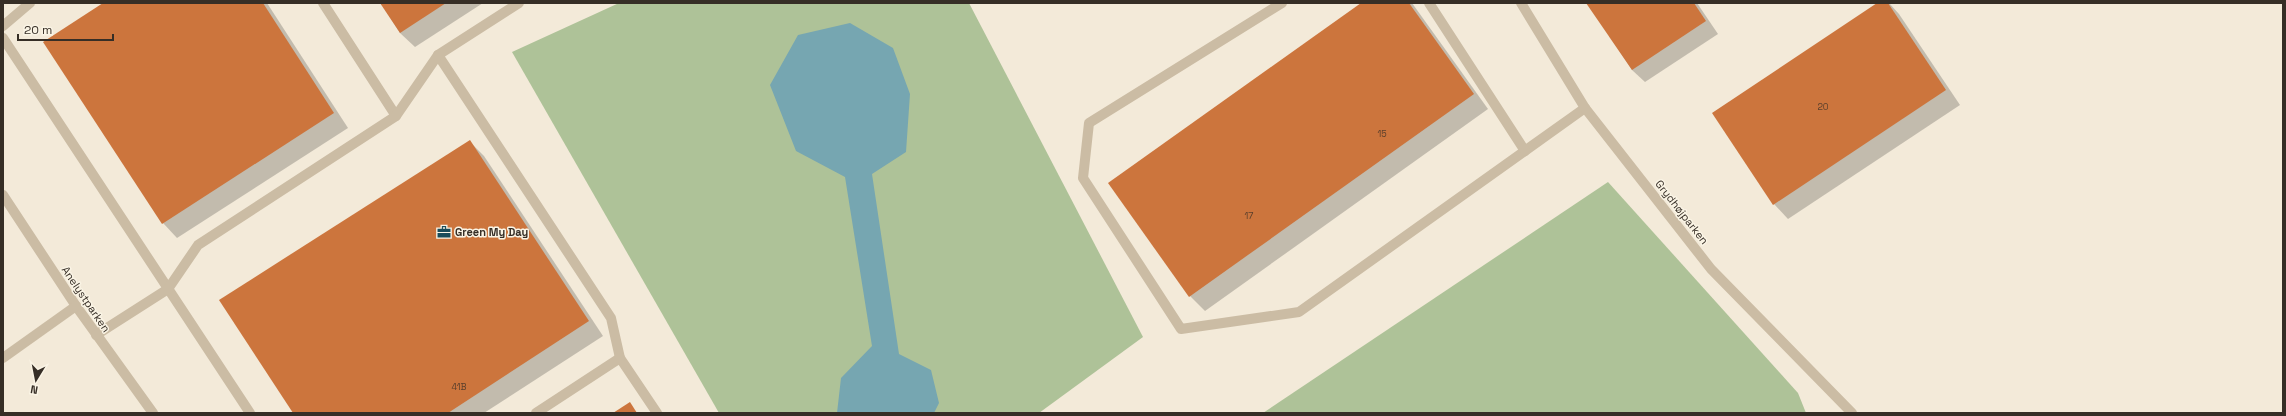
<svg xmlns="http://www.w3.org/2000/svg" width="2286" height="416" font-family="'Space Grotesk',sans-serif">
<rect width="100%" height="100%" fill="#f3ead9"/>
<g fill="#aec298">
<path d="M619,3h350l174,334 -104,76h-320l-207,-361z"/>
<path d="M1608,182l190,211 8,20h-543z"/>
</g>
<path fill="#76a6b1" d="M850,23l43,25 17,46 -4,58 -34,22 27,180 32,16 8,33 -5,10h-97l4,-35 31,-32 -27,-169 -49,-26 -26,-66 28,-50z"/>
<g fill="#0003">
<path d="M105,3h162l81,125 -171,110 -14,-15z"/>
<path d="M381,3h102l-68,44 -15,-14z"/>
<path d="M1363,3h49l76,106 -283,202 -15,-15 -80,-113z"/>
<path d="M1588,3h109l21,31 -73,48 -13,-12z"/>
<path d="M1879,3h10l10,11 61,91 -172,114 -14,-15 -61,-91z"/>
<path d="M469,141l15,15 119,180 -119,77h-190z"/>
</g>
<g fill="#cc753d">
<path d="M103,3h160l71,110 -172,111 -119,-182z"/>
<path d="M380,3h66l-46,30z"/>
<path d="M1361,3h48l65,91 -285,203 -81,-114z"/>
<path d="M1586,3h108l12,18 -74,49z"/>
<path d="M1877,3h11l58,87 -173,115 -61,-92z"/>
<path d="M470,140l119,181 -141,92h-155l-74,-113z"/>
<path d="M630,402l7,11h-24z"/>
</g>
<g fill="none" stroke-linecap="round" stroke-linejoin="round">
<g stroke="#cbbca4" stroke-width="10">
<path d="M323,3l73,113"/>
<path d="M1282,3l-193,120 -6,55 98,151 118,-17 286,-204"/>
<path d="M1429,3l96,148"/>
<path d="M1521,3l64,105 126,161 141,144"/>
<path d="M3,26l27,-23"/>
<path d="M3,38l247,375"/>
<path d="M438,55l173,263 9,40 37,55"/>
<path d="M3,195l73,111 77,107"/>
<path d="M96,335l72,-46 30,-44 198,-129 42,-61 81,-52"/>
<path d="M3,358l73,-52"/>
<path d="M536,413l84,-55"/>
</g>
</g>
<defs>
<g id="office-bare" transform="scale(1.08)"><path d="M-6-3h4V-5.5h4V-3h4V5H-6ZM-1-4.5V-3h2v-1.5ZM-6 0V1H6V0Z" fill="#1a4c5a" stroke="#faf4e5" stroke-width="2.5" paint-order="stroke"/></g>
</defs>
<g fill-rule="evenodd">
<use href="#office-bare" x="444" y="232"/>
</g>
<g text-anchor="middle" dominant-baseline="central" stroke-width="3" stroke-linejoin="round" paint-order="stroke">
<g font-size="9" fill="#5c402c">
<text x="1823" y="107">20</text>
<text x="1382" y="134">15</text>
<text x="1249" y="216">17</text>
<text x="459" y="387">41B</text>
</g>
<g font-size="11" fill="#362e26" stroke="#faf4e5">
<text transform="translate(1682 212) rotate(52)">Grydhøjparken</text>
<text transform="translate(86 299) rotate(56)">Anelystparken</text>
</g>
<g font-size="11" font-weight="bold" fill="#362e26" stroke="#faf4e5" text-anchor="start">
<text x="455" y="232">Green My Day</text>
</g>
</g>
<rect width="2286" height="416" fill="none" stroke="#362e26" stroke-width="8"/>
<g transform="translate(36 380) rotate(190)" stroke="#faf4e5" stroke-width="3" paint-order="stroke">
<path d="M0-3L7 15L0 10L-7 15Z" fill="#362e26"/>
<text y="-6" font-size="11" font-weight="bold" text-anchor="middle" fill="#362e26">N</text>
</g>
<path d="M18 34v6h95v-6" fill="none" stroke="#362e26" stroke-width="2"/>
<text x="24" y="34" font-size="12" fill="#362e26" stroke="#faf4e5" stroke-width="3" paint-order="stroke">20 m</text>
</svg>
